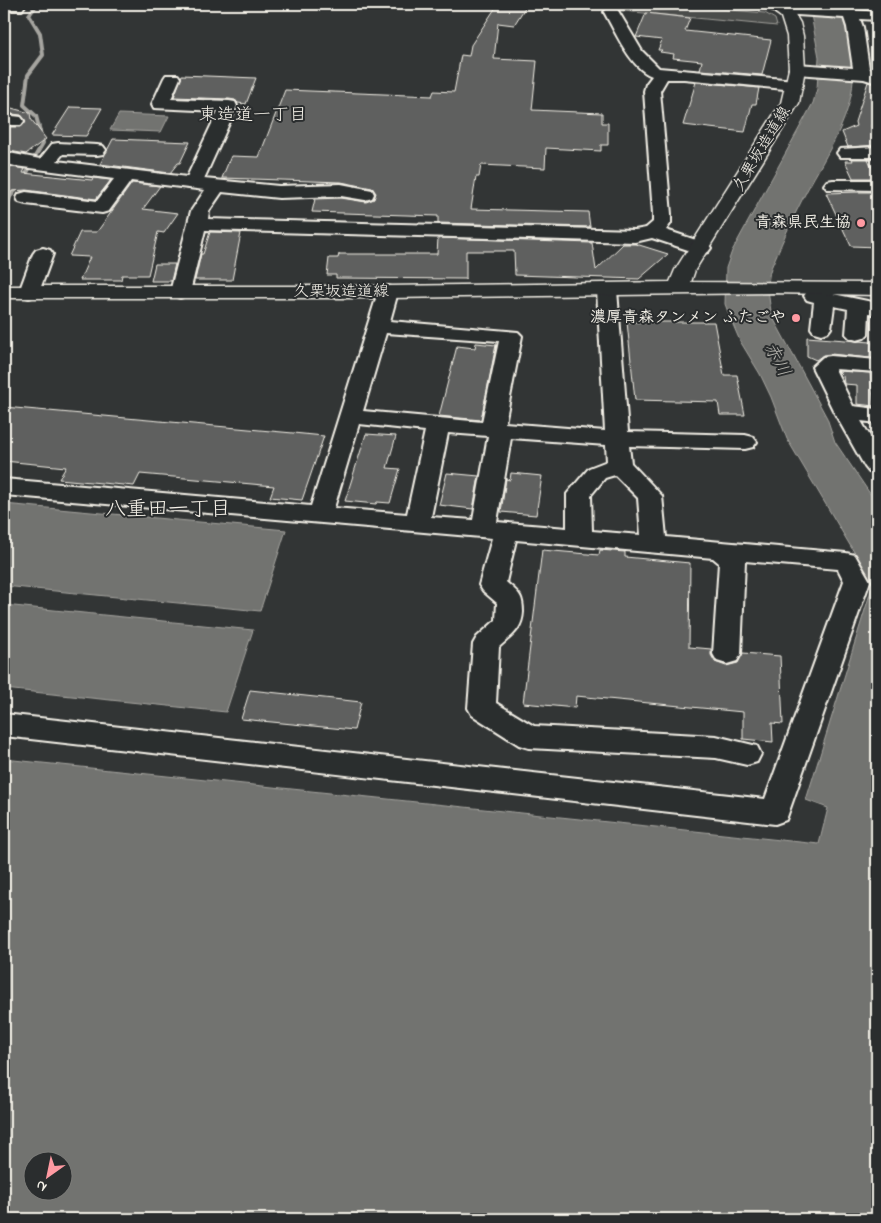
<svg xmlns="http://www.w3.org/2000/svg" width="881" height="1223" font-family="'Indie Flower','Klee One',sans-serif">
<rect width="100%" height="100%" fill="#323535"/>
<filter id="ink" filterUnits="userSpaceOnUse"><feTurbulence type="fractalNoise" baseFrequency=".02" numOctaves="2"/><feDisplacementMap in="SourceGraphic" scale="10" xChannelSelector="R" yChannelSelector="G"/><feConvolveMatrix kernelMatrix="1 2 1 2 8 2 1 2 1" color-interpolation-filters="sRGB"/></filter>
<g filter="url(#ink)">
<path fill="#4b4d4c" stroke="#a09f9a" d="M552,4h109l104,9 10,6 2,7z"/>
<g fill="#727370" stroke="#a6a5a0" fill-rule="evenodd">
<path d="M809,4h31c4,26 15,47 13,75 -1,40 -32,84 -50,119 -12,23 -22,47 -32,70 -5,14 -2,33 1,48l55,102 8,24 42,62v715h-873v-460l815,85 9,-36 -22,-8 67,-216 -86,-145 -16,-42 -11,-23 -20,-33 -9,-21 -6,-16 1,-36 6,-17 81,-148 4,-14 2,-32zM32,1160h30v30h-30z"/>
<path d="M119,114l50,2 -8,16 -51,-2z"/>
<path d="M4,504l282,26 -26,81 -256,-25z"/>
<path d="M4,605l249,25 -27,82 -222,-23z"/>
</g>
<g fill="none" stroke-linecap="round" stroke-linejoin="round">
<g stroke="#a6a5a0" stroke-width="4">
<path d="M33,160l10,-17 -7,-27 -12,-11 4,-30 15,-20 -3,-22 -11,-18 8,-11"/>
<path d="M23,179l8,-13"/>
<path d="M6,209l4,-12 8,-10"/>
</g>
<path stroke="#a6a5a0" stroke-width="4.5" d="M4,213l2,-5"/>
</g>
<g fill="#5f605f" stroke="#f4f1e8">
<path d="M498,4l28,2 -12,19 -16,-2 -4,36 43,2 -5,49 70,3v10h6v22h-7v6l-55,-3 -1,20 -64,-3 -2,12h-3l-5,32 117,3 2,15 -152,-4v-7l-126,-4 3,-13 26,-1 25,4 8,-3 2,-6 -4,-5 -31,-6 -119,-4 9,-22 28,1 26,-67 147,6 2,-5 20,1 7,-37 8,1 2,-11z"/>
<path d="M646,13l44,5 -5,13 86,9 -9,35 -62,-5 2,-9 -29,-3 1,-4 -14,-2 2,-2h-4l4,-10 -26,-3z"/>
<path d="M182,75l74,3 -10,26 -8,-1 -3,-3 -6,-1 -55,-2z"/>
<path d="M696,82l63,6 -3,16h-4l-7,28 -62,-7z"/>
<path d="M868,82l9,3 -6,42h6v18l-29,2 -6,-15 14,-6 -1,-4z"/>
<path d="M4,106l26,7 1,6 15,20 -20,15 -22,-4v-23h17l5,-6 -5,-6 -17,-2z"/>
<path d="M70,107l32,1 -16,28 -34,-1z"/>
<path d="M113,139l77,3 -10,21h-2l-8,10 -70,-9z"/>
<path d="M852,159h25h-9l9,19h-24l-8,-17h8z"/>
<path d="M4,165l21,4 -2,4 69,7 1,-2 18,2 -15,19 -70,-9 -14,1 -8,13z"/>
<path d="M132,183l28,3 -17,23 35,4 -14,20 -6,-1 -10,43h-26l-1,5h-41l10,-23 -21,-1 11,-24h17z"/>
<path d="M860,192h17v55l-26,-1 -25,-53z"/>
<path d="M210,232l31,1 -9,47h-37l6,-26h2z"/>
<path d="M438,238l154,5 4,27 27,-26h13l32,10 -29,25 -124,-4 -1,-24h-48v28l-130,-1v-3h-9l2,-17h9l1,-4h98z"/>
<path d="M155,264h20l-4,17h-20z"/>
<path d="M627,322h87l10,53h13l8,40h-25l-2,-13 -83,-2z"/>
<path d="M807,337l64,5 -1,16 -39,-4 -8,1 -7,5 -9,-4z"/>
<path d="M476,343l20,2 -15,75 -42,-4 18,-70 18,2z"/>
<path d="M838,371l32,2 4,33 -17,-2v-19l-13,-1 -1,-8z"/>
<path d="M4,407l289,26 31,3 -22,64 -32,-3 4,-11 -134,-12 -6,12 -75,-7 7,-12 -62,-6z"/>
<path d="M366,434l30,2 -9,32 13,1 -10,34 -13,-1 -1,2 -31,-3z"/>
<path d="M447,473l32,3 -6,33 -34,-4z"/>
<path d="M511,473l31,3 -6,39 -35,-3 5,-33 4,1z"/>
<path d="M542,550l57,5 1,-5 25,2v5l65,6 -1,84 22,2v6l4,7 11,4 12,-3 5,-10 37,3 3,68 -11,-1 1,19 -30,-3v-27l-167,-16 -1,12 -52,-5z"/>
<path d="M250,690l111,12 -7,28 -113,-11z"/>
</g>
<g fill="none" stroke-linecap="round" stroke-linejoin="round">
<g stroke="#f4f1e8" stroke-width="4">
<g id="minor">
<path d="M12,4h14l-4,6h-10l-2,-3z"/>
<path d="M839,4h14l3,6 21,2v8l-17,-1 3,8 6,41 8,5v10l-13,-4 -67,-5 -6,-2 -2,-3 2,-3 6,-2 56,4 -6,-41 -3,-9 -63,-4 -5,-1 -2,-3 2,-3 5,-1 60,3z"/>
<path d="M612,7l5,2 25,42 17,17 136,12 6,2 2,3 -2,3 -6,2 -111,-11h-17l-7,12 11,123v9l-5,7 42,14 3,4 -3,4 -7,2 -7,-2 -42,-14 -17,4 -430,-12 -15,62 -3,4 -7,2 -7,-2 -3,-4 21,-81 14,-21 -74,-9 -22,30 -7,2 -76,-9 -7,-2 -2,-4 2,-4 7,-2 71,9 17,-22 -99,-13 -11,-3v-11l36,7 12,-15 6,-1 39,2 6,1 3,4 -3,4 -6,1 -34,-1 -6,7 130,16 31,-66 -64,-3 -2,-4 12,-26 2,-3h12l2,3 -9,21 58,2 6,1 2,4 -33,73 75,7 62,-2 31,6 2,4 -2,4 -7,2 -24,-4 -62,2 -57,-6 -13,19 -1,8 427,11 11,-2 7,-6v-8l-9,-123 2,-7 6,-8c-21,-7 -37,-45 -48,-64l3,-3z"/>
<path d="M4,115l17,2 3,4 -3,4h-17z"/>
<path d="M877,147v10h-37l-3,-4 3,-4z"/>
<path d="M833,180h44v10l-50,-1 -3,-4 3,-4z"/>
<path d="M43,248l7,2 3,4 -14,38 -3,4 -7,2 -7,-2 -3,-4 14,-38 3,-4z"/>
<path d="M607,284l7,2 3,4 11,142 117,3 8,2 4,5 -4,5 -8,2 -116,-3 2,17 31,33 4,41 180,16 9,2 15,26 -84,239 -11,4 -771,-88v-22l761,85 79,-218 -6,-12 -93,-8 -4,93 -4,7 -10,3 -10,-3 -4,-7 6,-91 -6,-5 -197,-18 -10,42c12,11 17,12 17,30 -1,18 -11,23 -24,35l-3,56 38,23 182,10 41,10 4,8 -4,8 -10,3 -31,-7 -187,-10 -10,-3 -47,-30 -4,-7 5,-64 4,-7 19,-17 1,-17 -14,-12 -4,-6 13,-47 -488,-43v-16l307,27 67,-214 3,-4 7,-2 7,2 3,4 -8,29 128,11 4,4 -17,87 100,8 -8,-141 3,-4zM386,333l113,8 -17,81 -119,-11zM359,424l66,7 -18,83 -73,-6zM448,433l40,3 -15,84 -42,-3zM511,438l95,7 1,16 -18,7 -22,26v34l-70,-6zM615,475l23,23 3,37 -49,-4 -1,-36 14,-17z"/>
<path d="M814,290l63,13v12l-8,-2 -1,21 -4,4 -7,2 -7,-2 -4,-4 2,-25 -14,-3 -3,22 -3,4 -7,2 -7,-2 -3,-4 3,-26 -7,-2 -3,-4 3,-4z"/>
<path d="M831,356l46,4v12l-42,-3 18,37 24,3v14l-16,-2 16,27v26l-8,-2 -4,-5 -31,-55 -22,-45 11,-10z"/>
</g>
</g>
<g stroke="#f4f1e8" stroke-width="3">
<path id="major" d="M764,4h18l11,7 7,12 3,13 2,33 -6,34 -104,167 -4,12 186,1v12l-104,-2 -385,5h-384v-12h384l282,-4 5,-12 106,-167 8,-34 -2,-33 -6,-19z"/>
</g>
<use href="#minor" fill="#2a2d2e" fill-rule="evenodd"/>
<use href="#major" fill="#2a2d2e" fill-rule="evenodd"/>
</g>
</g>
<g fill="#ff9aa2" stroke="#2a2d2e" stroke-width="2">
<circle cx="861" cy="223" r="5"/>
<circle cx="796" cy="318" r="5"/>
</g>
<g text-anchor="middle" dominant-baseline="central" stroke-width="4" stroke-linejoin="round" paint-order="stroke">
<g font-size="16" fill="#f4f1e8" stroke="#2a2d2e">
<text transform="translate(762 149) rotate(-59)">久栗坂造道線</text>
<text x="341" y="292">久栗坂造道線</text>
</g>
<g font-size="16" font-weight="bold" fill="#f4f1e8" stroke="#2a2d2e" text-anchor="end">
<text x="851" y="223">青森県民生協</text>
<text x="786" y="318">濃厚青森タンメン ふたごや</text>
</g>
<g font-size="18" fill="#f4f1e8" stroke="#2a2d2e">
<text x="253" y="116">東造道一丁目</text>
</g>
<g font-size="18" font-style="italic" fill="#b3b2ac" stroke="#2a2d2e">
<text transform="translate(776 360) rotate(62)">赤川</text>
</g>
<g font-size="21" fill="#f4f1e8" stroke="#2a2d2e">
<text x="168" y="510">八重田一丁目</text>
</g>
</g>
<rect width="881" height="1223" fill="none" stroke="#2a2d2e" stroke-width="20"/>
<rect x="10" y="10" width="861" height="1203" fill="none" stroke="#f4f1e8" stroke-width="2" filter="url(#ink)"/>
<g transform="translate(48 1176) rotate(213)"><circle r="24" fill="#2a2d2e" stroke="#7b7b78"/>
<path d="M0-4L9 19L0 12L-9 19Z" fill="#ff9aa2"/>
<text y="-8" font-size="14" font-weight="bold" text-anchor="middle" fill="#f4f1e8">N</text>
</g>
</svg>
